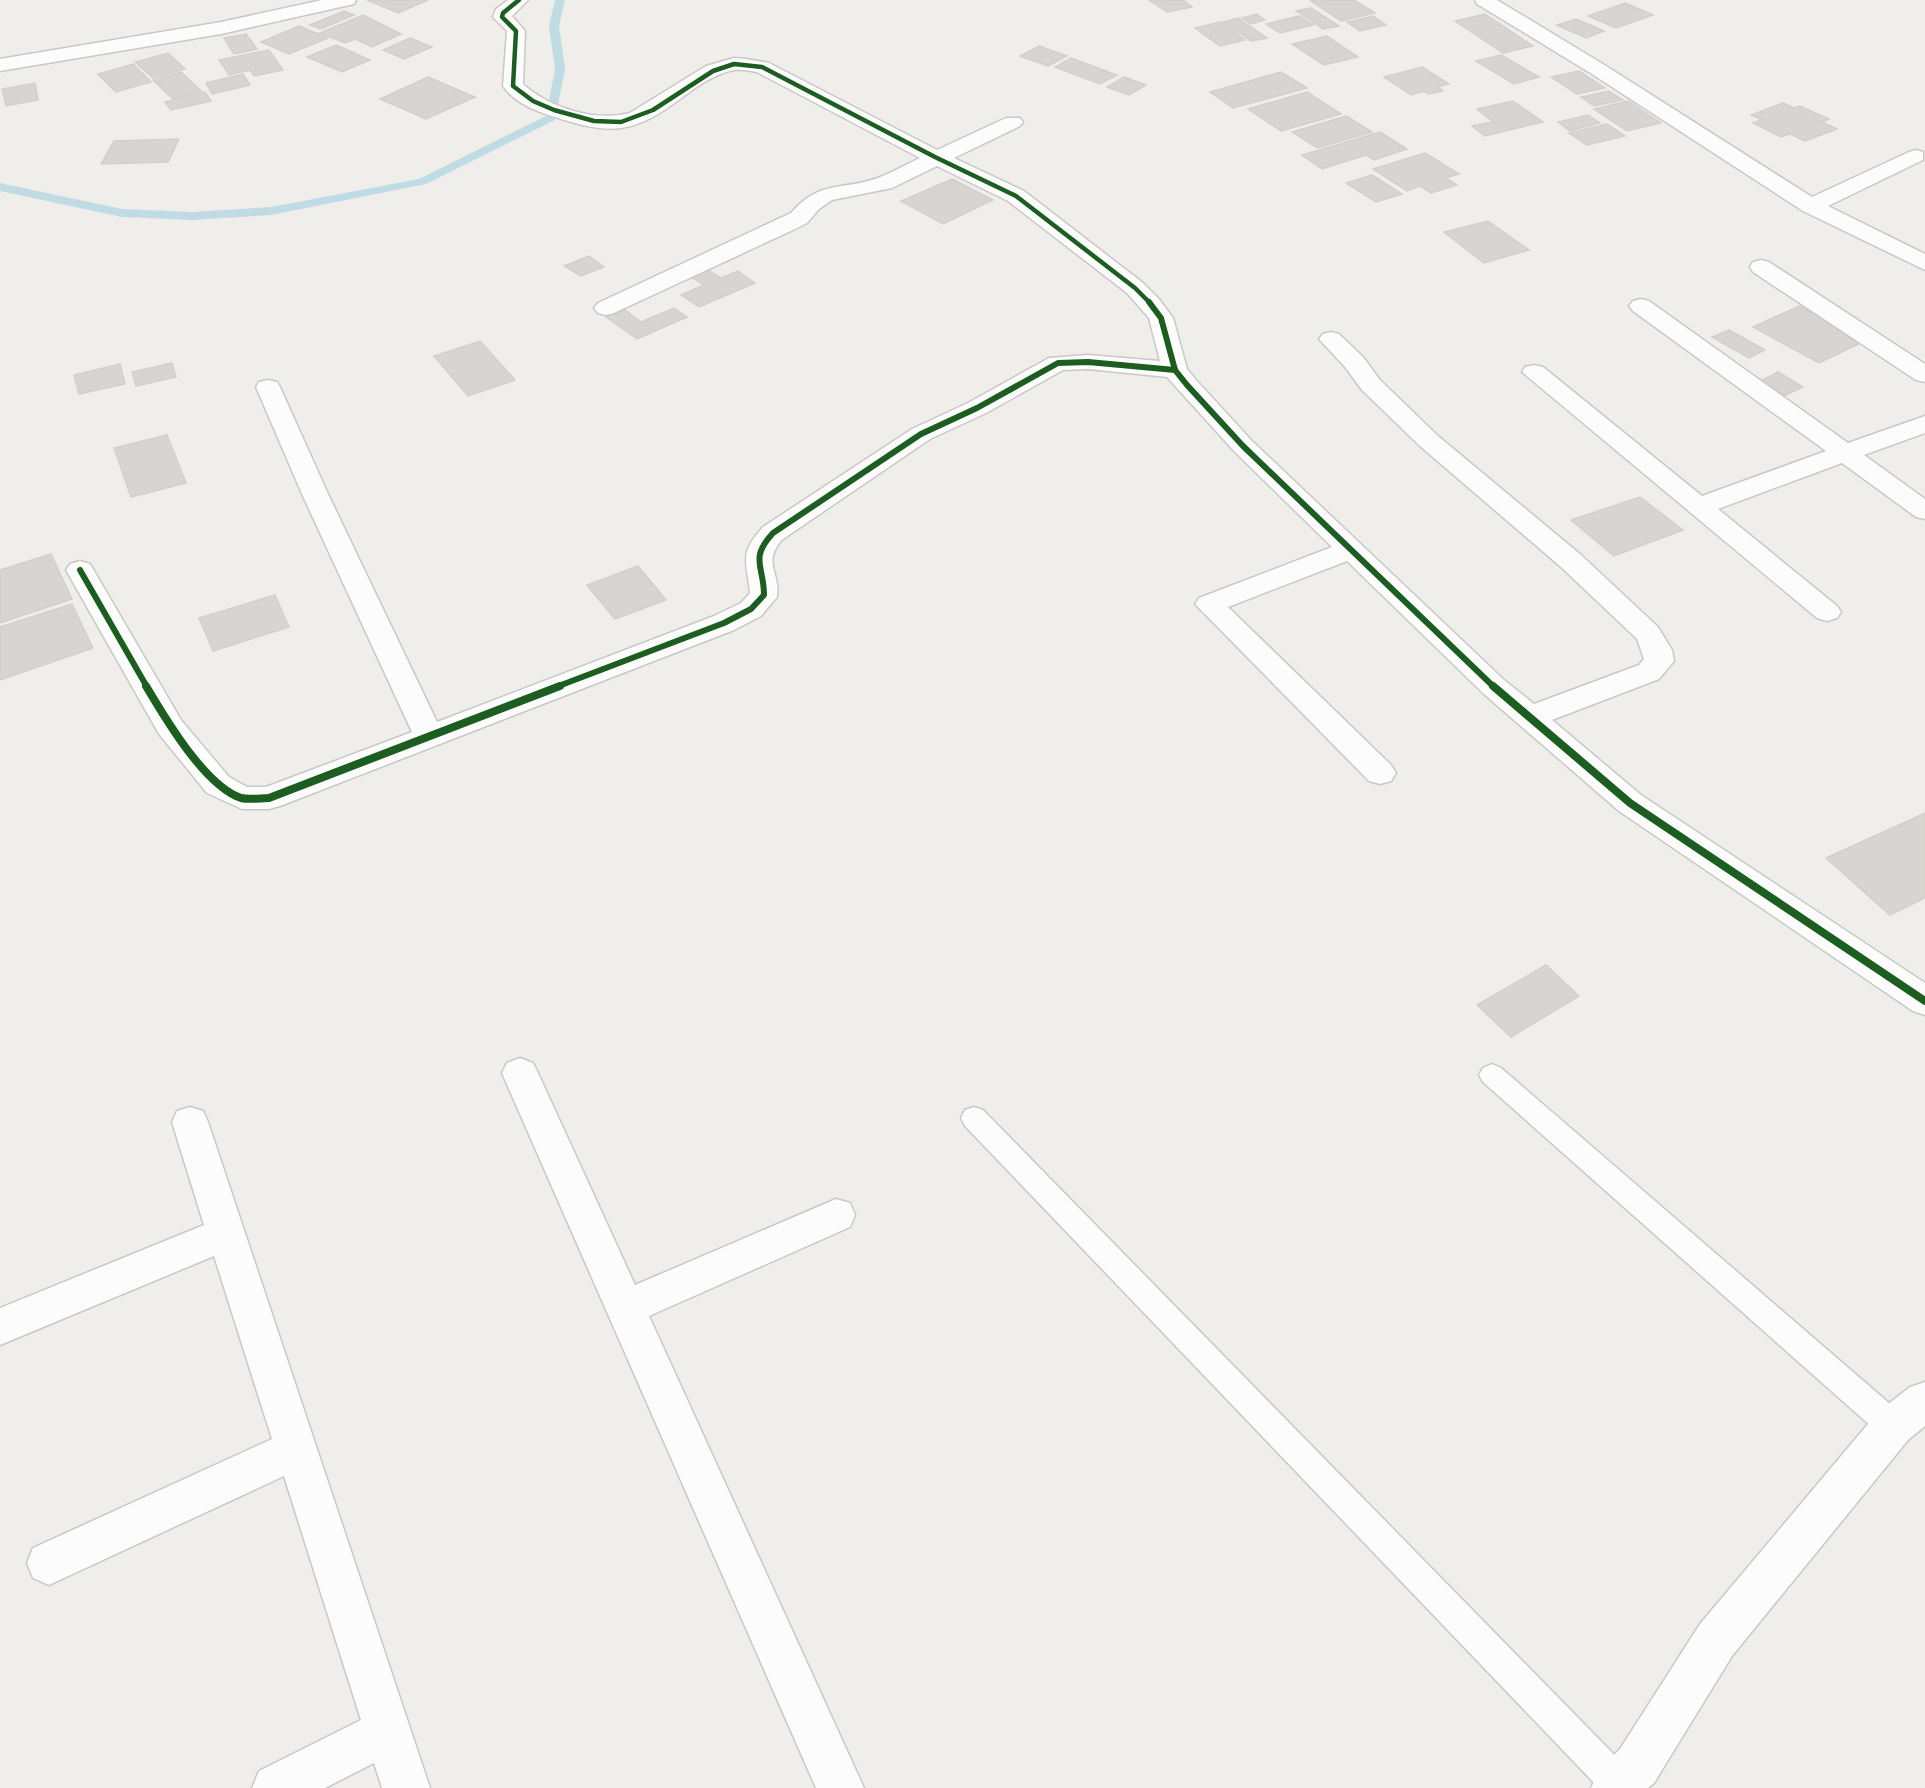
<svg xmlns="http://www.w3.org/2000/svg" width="1925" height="1788" font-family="Rubik,sans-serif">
<rect width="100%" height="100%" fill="#f0eeeb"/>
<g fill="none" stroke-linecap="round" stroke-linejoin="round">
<path fill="#bfdbe3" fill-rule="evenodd" d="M555,0h10l-6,26 6,43 -10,51 -129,64 -155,31 -78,5 -71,-3 -122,-26v-8l122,26 71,3 78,-5 148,-28 127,-63 9,-47 -6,-43z"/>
</g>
<g fill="#d7d4d2" stroke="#d3d0cc" stroke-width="1.5">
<path d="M367,0h61l-30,13z"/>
<path d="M1149,0h34l9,7 -25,5z"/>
<path d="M1317,0h37l21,13 -34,8 -30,-20z"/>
<path d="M1625,3l28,12 -37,13 -28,-12z"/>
<path d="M1311,8l28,18 -16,3 -27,-18z"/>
<path d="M344,11l10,4 -33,14 -11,-4z"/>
<path d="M1257,14l8,6 -14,4 -9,-6z"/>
<path d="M1485,14l48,32 -30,7 -48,-32z"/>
<path d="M363,15l38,19 -29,13 -17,-8 -10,4 -25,-10z"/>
<path d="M1299,16l14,9 -33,8 -14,-9z"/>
<path d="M1373,16l13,9 -26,6 -13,-9z"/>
<path d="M1238,18l29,20 -16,3 -28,-19z"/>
<path d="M1576,19l28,12 -18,7 -29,-13z"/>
<path d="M1220,22l25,18 -25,6 -25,-18z"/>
<path d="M299,26l29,12 -39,16 -28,-12z"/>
<path d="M246,34l11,15 -23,5 -10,-16z"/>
<path d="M1327,36l31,21 -34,8 -32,-21z"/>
<path d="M410,38l22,9 -28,12 -21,-9z"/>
<path d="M336,45l34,15 -28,12 -35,-15z"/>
<path d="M1039,46l28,10 -19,10 -28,-10z"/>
<path d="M269,50l14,20 -29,6 -4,-6 -21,5 -10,-15z"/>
<path d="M168,53l17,16 -32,9 -18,-16z"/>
<path d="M1501,55l38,22 -25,7 -38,-23z"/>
<path d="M1071,58l46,17 -17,9 -45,-17z"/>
<path d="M133,64l18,18 -35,10 -18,-18z"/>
<path d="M1422,67l27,17 -11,3 5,4 -14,3 -5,-3 -13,4 -27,-18z"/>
<path d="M1579,71l26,17 -28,6 -26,-17z"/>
<path d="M181,72l20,19 -28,8 -20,-19z"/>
<path d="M1281,72l26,16 -74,20 -23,-16z"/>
<path d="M243,74l7,11 -38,9 -6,-11z"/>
<path d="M428,77l47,20 -49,22 -46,-20z"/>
<path d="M1124,77l22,8 -17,10 -22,-8z"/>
<path d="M35,83l3,17 -32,6 -4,-17z"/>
<path d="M1608,91l15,9 -29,6 -13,-9z"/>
<path d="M205,92l6,9 -40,9 -6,-8z"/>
<path d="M1307,92l34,22 -60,17 -33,-22z"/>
<path d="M1513,101l30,21 -58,14 -13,-10 21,-4 -16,-13z"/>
<path d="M1628,101l33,22 -34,8 -33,-22z"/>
<path d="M1783,103l11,5 6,-2 29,13 -7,3 15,7 -32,12 -15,-7 -9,3 -28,-14 9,-3 -11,-5z"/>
<path d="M1588,115l12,8 -30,8 -12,-9z"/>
<path d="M1346,116l26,16 -55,16 -25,-16z"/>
<path d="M1607,124l18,12 -38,9 -18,-12z"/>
<path d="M1380,132l27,17 -33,11 -8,-5 -44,14 -20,-14z"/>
<path d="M179,139l-11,23 -67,2 13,-23z"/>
<path d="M1425,153l34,21 -13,4 11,7 -26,8 -11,-7 -13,5 -34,-22z"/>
<path d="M1372,175l30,19 -26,8 -30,-19z"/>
<path d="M952,179l41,21 -50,24 -42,-23z"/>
<path d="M1488,221l41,29 -45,13 -40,-31z"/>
<path d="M589,256l15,11 -23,9 -17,-10z"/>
<path d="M703,267l18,11 17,-7 17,12 -56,24 -18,-12 23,-10 -18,-11z"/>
<path d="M1799,306l66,35 -46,22 -66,-36z"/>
<path d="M674,308l13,9 -50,22 -31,-22 19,-7 16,12z"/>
<path d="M1729,330l36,20 -16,8 -37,-21z"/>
<path d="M480,341l35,39 -47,16 -34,-40z"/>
<path d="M172,363l4,14 -40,9 -4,-14z"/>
<path d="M120,364l5,20 -46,10 -5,-19z"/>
<path d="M1778,372l25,15 -21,10 -26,-14z"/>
<path d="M167,435l19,48 -55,14 -17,-49z"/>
<path d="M1640,497l43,33 -69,26 -43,-36z"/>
<path d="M51,554l21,45 -72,24v-53z"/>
<path d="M638,566l28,34 -51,19 -28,-34z"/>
<path d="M275,595l14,32 -76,24 -14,-33z"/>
<path d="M72,604l21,44 -93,32v-53z"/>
<path d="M1925,813v85l-35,17 -64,-57z"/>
<path d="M1546,965l33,31 -68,41 -34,-32z"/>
</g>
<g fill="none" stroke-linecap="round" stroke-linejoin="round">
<g stroke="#c9c8c7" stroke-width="3">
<g id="service">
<path d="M1492,1064l9,4 403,348 4,10 -4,10 -11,4 -11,-4 -399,-354 -4,-7 4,-7z"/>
<path d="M974,1107l9,3 652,666 5,12h-41l-634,-662 -4,-8 4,-8z"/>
</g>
</g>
<g stroke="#c9c8c7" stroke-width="3">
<g id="minor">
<path d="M508,0h20l-16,16 13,15 -2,53c26,24 73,38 107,29l76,-47 28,-8 12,1 23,4 168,87 69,-32h14l3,4 -3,4 -66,32 70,33 119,92 16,16 14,19 14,51 9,11 56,61 252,239 30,24 105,-39 5,-6 -7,-20 -76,-72 -141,-121 -58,-56 -17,-23 -26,-28 4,-5 8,-2 8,2 24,23 17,23 58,56 143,119 77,72 14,23 2,11 -15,18 -107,41 89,75 284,188v32l-12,-4 -294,-200 -135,-117 -137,-133 -119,46 163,158 5,8 -5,8 -11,3 -11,-3 -174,-177 4,-6 133,-51 -98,-96 -67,-74 -79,-8 -25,1 -77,43 -56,26 -147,100c-22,23 -2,34 -6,58l-16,19 -27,14 -454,176 -11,3h-27l-35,-16 -48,-59 -93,-164 4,-6 10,-3 10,3 91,156 48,57 18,10h19l146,-55 -110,-238 -46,-107 3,-5 9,-2 9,2 3,5 48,107 109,228 277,-106 27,-13 9,-10c-3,-32 -12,-39 13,-66l149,-98 56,-26 81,-45 39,-3 72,6 -11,-43 -22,-25 -119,-92 -71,-35 -45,22 -60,12 -13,9 -12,14 -14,7 -179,83 -8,2 -8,-2 -4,-5 4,-5 193,-90c30,-34 50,-22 87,-35 15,-6 29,-14 42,-20l-163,-86c-7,-1 -15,-3 -23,-2 -41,8 -68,52 -113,58 -21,3 -44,-4 -63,-10 -20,-6 -43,-14 -55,-32l4,-55 -14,-14 3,-8z"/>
<path d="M1475,0h22l109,66 206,131 97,-45 7,-2 7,2v8l-95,46 97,48v16l-122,-59 -211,-137 -115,-70z"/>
<path d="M1761,260l8,2 156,102v18l-9,-2 -163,-108 -3,-5 3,-5z"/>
<path d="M1641,299l8,2 199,142 77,-27v17l-61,22 61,44v20l-9,-2 -74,-54 -124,46 119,97 4,6 -4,6 -10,3 -10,-3 -295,-246 3,-5 9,-2 9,2 159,129 124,-45 -193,-140 -4,-5 4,-5z"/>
<path d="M520,1058l13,5 5,10 97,212 201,-86 14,4 5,12 -5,12 -201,89 215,472h-48l-314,-715 5,-10z"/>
<path d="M190,1107l13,4 5,11 222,666h-48l-8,-25 -49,25h-73l7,-17 102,-51 -77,-244 -235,109 -16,-7 -6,-15 6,-15 239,-109 -58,-183 -214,89v-37l204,-83 -32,-103 5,-11z"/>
<path d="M1925,1382v44l-17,14 -176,216 -78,127 -6,5h-57l7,-17 22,-22 80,-125 178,-212 32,-25z"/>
</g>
</g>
<g stroke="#c9c8c7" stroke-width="3">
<path id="tertiary" d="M322,0h34l-2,4 -133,30 -221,37v-12l221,-37z"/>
</g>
<use href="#service" fill="#fdfcfc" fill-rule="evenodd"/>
<use href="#minor" fill="#fdfcfc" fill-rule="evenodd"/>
<use href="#tertiary" fill="#fdfcfc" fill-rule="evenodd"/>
<g stroke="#fff" stroke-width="7">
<path id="cycleway-far2" d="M519,0l-16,13 -1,4 14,14 -3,55 20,15 21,9 40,11 27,1 32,-12 60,-39 21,-7 28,3 173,90 81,39 119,92 16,16"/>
</g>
<g stroke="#fff" stroke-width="9">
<g id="cycleway-far1">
<path d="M1149,302l12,16 14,52 12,15 56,61 251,241"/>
<path d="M80,570l67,117"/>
<path d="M556,687l168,-64 27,-14 13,-14c0,-29 -15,-36 9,-62l148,-99 56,-26 81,-45 30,-1 87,8"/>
</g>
</g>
<g stroke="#fff" stroke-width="11">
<g id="cycleway">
<path d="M146,686c19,32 59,100 95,112 8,2 20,0 28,0l291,-112"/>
<path d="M1493,686l137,117 295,198"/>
</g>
</g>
<use href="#cycleway-far2" stroke="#1b5e20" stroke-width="4.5"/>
<use href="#cycleway-far1" stroke="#1b5e20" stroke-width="6"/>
<use href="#cycleway" stroke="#1b5e20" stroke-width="8"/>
</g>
</svg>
